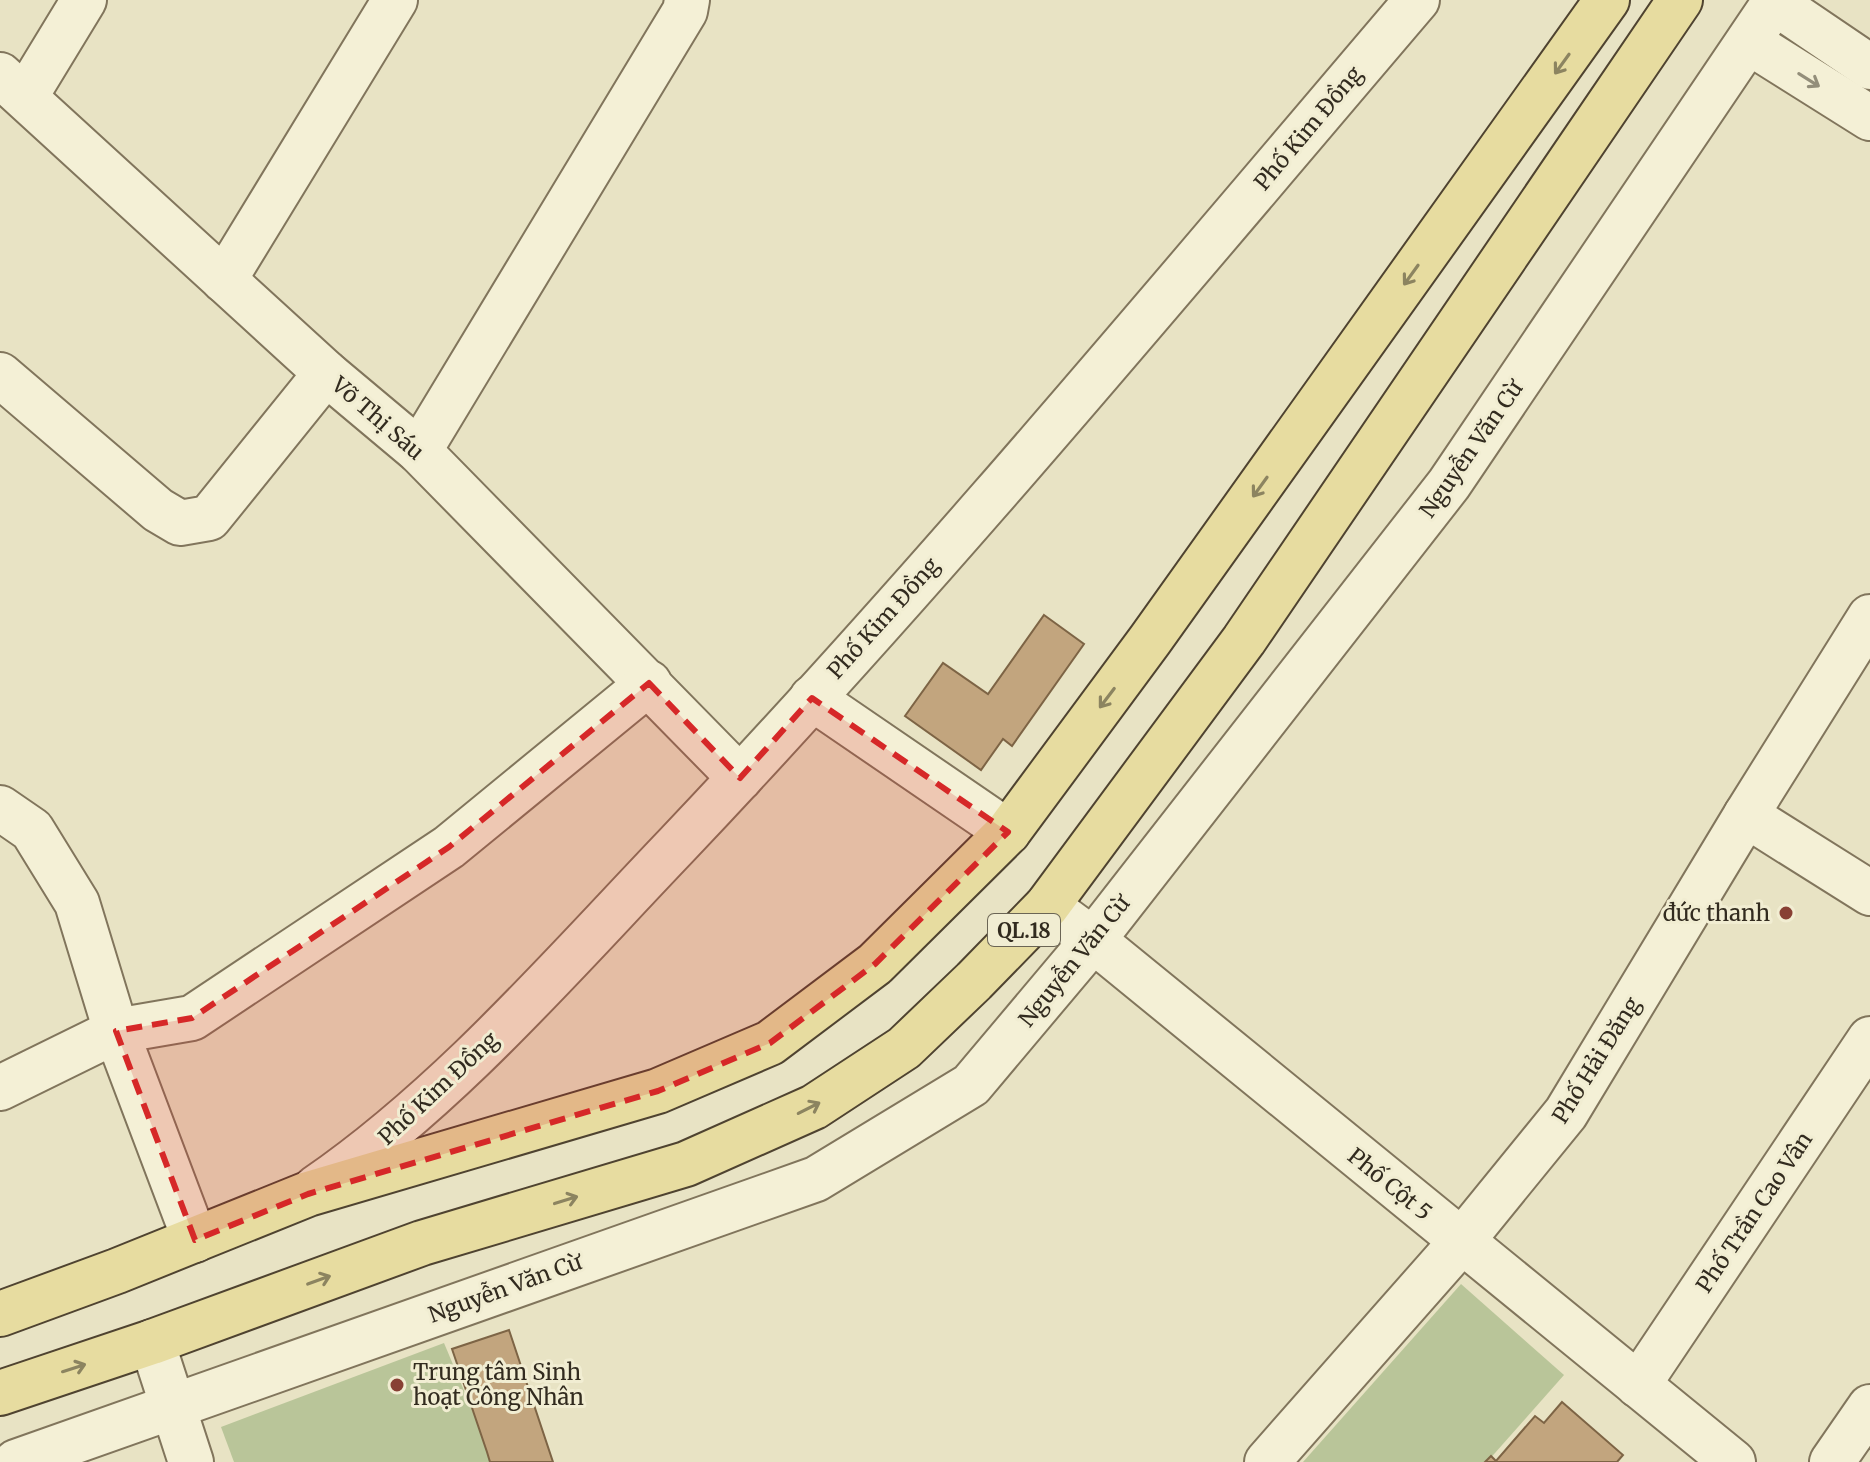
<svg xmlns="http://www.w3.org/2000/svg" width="1870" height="1462" font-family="Merriweather,serif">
<rect width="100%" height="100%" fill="#e8e3c4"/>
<g fill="#b9c599">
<path d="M1461,1284l103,91 -77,87h-184z"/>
<path d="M444,1343l50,119h-260l-13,-35z"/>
</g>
<g fill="#c2a57e" stroke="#7d6445" stroke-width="2">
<path d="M1044,615l40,29 -72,102 -9,-7 -22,31 -76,-54 38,-53 45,31z"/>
<path d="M509,1330l44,132h-63l-3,-10 -35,-103z"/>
<path d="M1562,1402l61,53 -6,7h-132l6,-6 5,5 39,-45 9,7z"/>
</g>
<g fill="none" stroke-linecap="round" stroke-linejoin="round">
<g stroke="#81755c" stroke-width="48">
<g id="minor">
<path d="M1774,2l96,65"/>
<path d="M1749,42l121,76"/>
<path d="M0,75l326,298 93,78 321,327"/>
<path d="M25,97l59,-97"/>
<path d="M224,280l171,-280"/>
<path d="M0,375l158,135 22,13 29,-5 117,-145"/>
<path d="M419,451l266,-440 2,-11"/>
<path d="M812,698l196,134"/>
<path d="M0,808l32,22 45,73 39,128 79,209"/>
<path d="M1746,815l124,78"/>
<path d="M1047,906l46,34 640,522"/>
<path d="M0,1088l116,-57 76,-13 257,-171 200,-164"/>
<path d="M316,1188c134,-92 248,-225 360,-342 258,-272 498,-561 741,-846"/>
<path d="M152,1342l39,120"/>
<path d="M1638,1385l232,-346"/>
<path d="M16,1462l800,-283 155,-94 122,-145 356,-456 327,-484"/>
<path d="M1267,1462l194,-220 105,-129 180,-298 124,-198"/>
<path d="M1832,1462l38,-55"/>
</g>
</g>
<g stroke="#4f4330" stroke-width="48">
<g id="major">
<path d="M0,1314l117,-43 191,-77 350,-103 112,-48 105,-79 133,-132 142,-192 457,-640"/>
<path d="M0,1393l152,-51 270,-99 264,-79 128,-57 90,-59 70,-67 73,-75 197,-266 436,-640"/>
</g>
</g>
<use href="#minor" stroke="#f4f0d6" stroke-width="44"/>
<use href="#major" stroke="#e7dca0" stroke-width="44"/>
</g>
<defs><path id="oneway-shaft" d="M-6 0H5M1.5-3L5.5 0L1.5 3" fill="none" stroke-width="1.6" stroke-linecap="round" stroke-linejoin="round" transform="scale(2)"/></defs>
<g stroke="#8c8460">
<use href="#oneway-shaft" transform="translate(1562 64) rotate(126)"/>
<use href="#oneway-shaft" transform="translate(1411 275) rotate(126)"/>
<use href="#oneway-shaft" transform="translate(1260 487) rotate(126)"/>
<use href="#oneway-shaft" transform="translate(1107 698) rotate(127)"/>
<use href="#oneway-shaft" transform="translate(809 1108) rotate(-27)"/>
<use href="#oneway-shaft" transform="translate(566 1200) rotate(-17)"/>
<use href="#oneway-shaft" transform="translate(319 1280) rotate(-20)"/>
<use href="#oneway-shaft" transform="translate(74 1368) rotate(-18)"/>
</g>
<use stroke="#938e7a" href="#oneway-shaft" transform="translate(1809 80) rotate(32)"/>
<path fill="#d62828" fill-opacity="0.2" stroke="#d62828" stroke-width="6" stroke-dasharray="16 10" stroke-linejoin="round" d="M649,683l91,95 72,-80 196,134 -133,132 -105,79 -112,48 -350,103 -113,46 -79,-209 76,-13 257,-171z"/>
<g fill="#884034" stroke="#f1edd2" stroke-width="3">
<circle cx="1786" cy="913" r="8"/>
<circle cx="397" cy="1385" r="8"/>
</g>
<g text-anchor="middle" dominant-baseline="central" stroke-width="6" stroke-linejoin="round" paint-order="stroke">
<rect fill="#f1edd2" stroke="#6b6555" stroke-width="2" x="988" y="914" width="72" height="32" rx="6"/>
<g font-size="20" font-weight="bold" fill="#322b1f">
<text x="1024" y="930">QL.18</text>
</g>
<g font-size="22" fill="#322b1f" stroke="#f1edd2">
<text transform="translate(1308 128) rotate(-50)">Phố Kim Đồng</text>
<text transform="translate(378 418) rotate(41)">Võ Thị Sáu</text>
<text transform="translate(1471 449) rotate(-55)">Nguyễn Văn Cừ</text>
<text transform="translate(883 618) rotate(-48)">Phố Kim Đồng</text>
<text transform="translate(1074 961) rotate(-51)">Nguyễn Văn Cừ</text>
<text transform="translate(1596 1060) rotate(-58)">Phố Hải Đăng</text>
<text transform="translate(438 1088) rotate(-43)">Phố Kim Đồng</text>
<text transform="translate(1390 1184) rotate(39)">Phố Cột 5</text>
<text transform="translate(1754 1212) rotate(-56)">Phố Trần Cao Vân</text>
<text transform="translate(505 1288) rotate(-20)">Nguyễn Văn Cừ</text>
</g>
<g font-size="22" fill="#322b1f" stroke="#f1edd2" text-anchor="end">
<text x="1770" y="913">đức thanh</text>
<text x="413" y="1372" text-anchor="start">Trung tâm Sinh<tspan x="413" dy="25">hoạt Công Nhân</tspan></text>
</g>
</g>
</svg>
